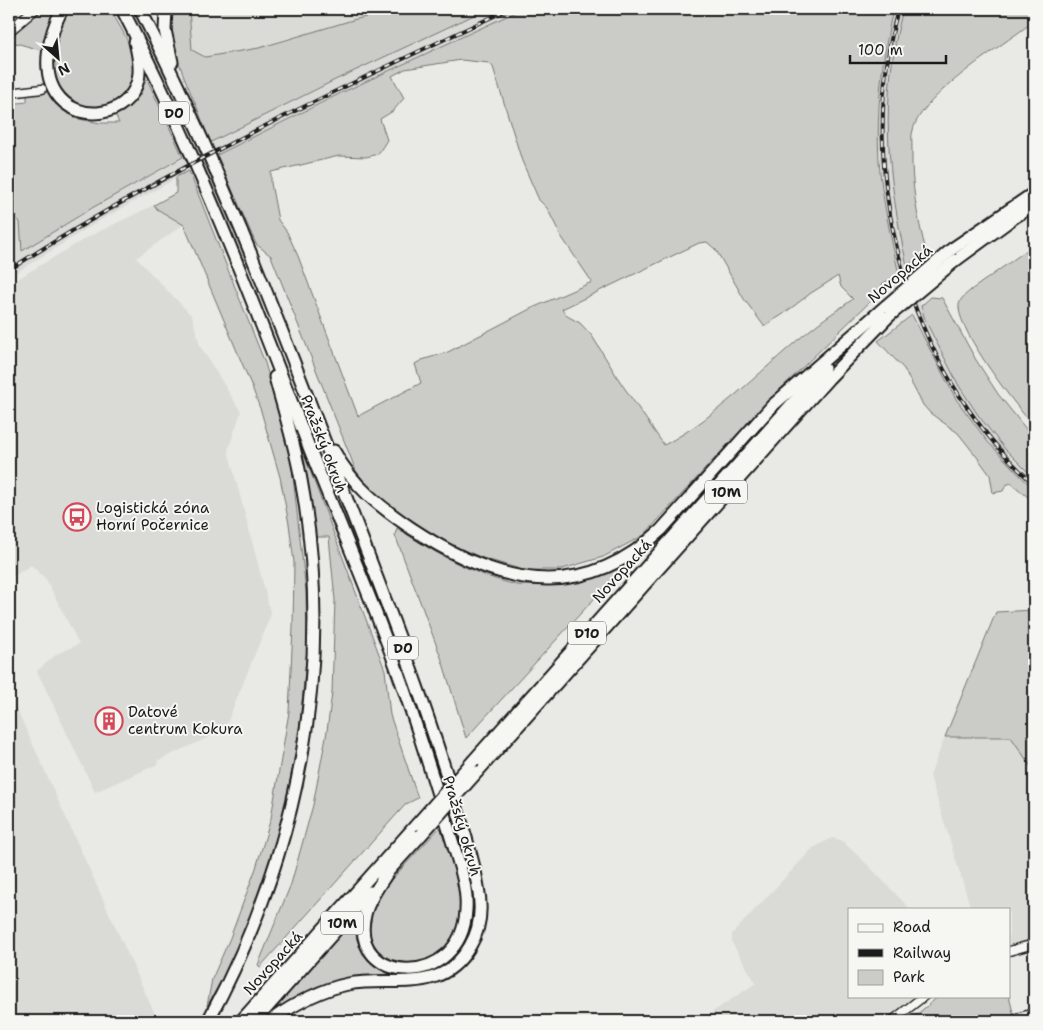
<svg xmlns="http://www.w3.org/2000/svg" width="1043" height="1030" font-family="'Shantell Sans',sans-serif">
<rect width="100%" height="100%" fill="#e9e9e5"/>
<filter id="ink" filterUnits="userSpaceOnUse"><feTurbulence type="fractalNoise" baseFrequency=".02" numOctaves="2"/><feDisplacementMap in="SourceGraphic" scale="10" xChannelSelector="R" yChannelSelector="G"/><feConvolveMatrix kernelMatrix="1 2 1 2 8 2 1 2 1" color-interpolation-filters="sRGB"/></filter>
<g filter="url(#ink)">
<g fill="#dadad6">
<path d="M189,9h219l-123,30 -26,9 -54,9 -13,-7z"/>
<path d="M487,9h35l-181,84 -110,55 -132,73 -90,56v-67l11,11 2,30 70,-43 133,-73 110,-55z"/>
<path d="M893,9h10l-7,32 -8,60 1,62 7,50 12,59 26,67 24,43 52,71 24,24v13l-32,-31 -40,-51 -36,-65 -27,-68 -16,-84 -5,-56 4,-68z"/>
<path d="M154,205l3,4 27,15 -48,34 56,58 8,30 41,66 -13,38 43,164 -46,114 -18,10 -50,23 1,3 -63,28 -58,-121 20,-17 22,-10 -33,-65 -15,-14 -22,14v-295l79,-47z"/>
<path d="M9,692l149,329h-149z"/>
<path d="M1034,721v218l-25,7v-37h-38l-41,-133 15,-39h66z"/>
<path d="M832,838l9,2 26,24 43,45h-61v87h69l-21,18 -12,7h-173l-4,-6 48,-32 -24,-40v-9l81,-86z"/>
</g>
<g fill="#cbcbc7" stroke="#747472" fill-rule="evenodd">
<path d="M41,9h17l-14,42 -35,-10v-6z"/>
<path d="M68,9h42c9,16 28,45 25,63 -5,48 -75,47 -82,0 -3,-21 6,-45 15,-63z"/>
<path d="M173,9h16l3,41 13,7 54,-9 97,-29 52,-10h79l-152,71 -126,63c-3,-11 -7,-23 -11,-33 -14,-34 -30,-64 -25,-101z"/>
<path d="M522,9h371c-11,50 -17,101 -14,152 3,39 12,76 20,114l-16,8 -5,11 -111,108 -123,133 -41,22 -44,13h-36l-40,-12 -39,-16 -55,-37 -29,-24 -89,-225 -15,-12 -39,-89 124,-62zM461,60l28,3 4,4 29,94 17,39 8,8 14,28 31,46 -62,27 -82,43 -26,8 -7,4 6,19 -63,33 -60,-160 -11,-24 -9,-12 -7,-37v-11l68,-16 27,1 12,-3 9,-14 -7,-21 13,-8 11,-13 -12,-22 13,-7zM707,242l9,8 28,49 20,27 18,-11 29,-22 27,-17 3,11 12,12c-12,9 -26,17 -38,27 -50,39 -94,89 -151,119l-43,-62 -29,-47 -12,-13 -13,-7 -5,-7 137,-66z"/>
<path d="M903,9h131v12c-29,23 -113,74 -121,109 -2,5 -1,13 -1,19 -1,35 5,68 14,102l-19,15c-20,-90 -28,-167 -4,-257z"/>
<path d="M147,79l36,78 -91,51 -70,43 -2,-29 -11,-12v-106l18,-2v-8l21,-5 15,19 13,7 -2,3 26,5h19l-4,-9 22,-19 7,-15z"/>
<path d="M206,158l40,98 -3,3 -2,-1 -40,-97z"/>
<path d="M189,171l76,192 25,87 16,142 1,56 -8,86 -15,77 -26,92 -25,57 -26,46 5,-27 18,-41 26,-70 15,-50 18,-106 4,-85 1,-65 -5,-38 -9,-47 -19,-66 -9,-24 -68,-162 -27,-16 -3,-4 22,-12v-16z"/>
<path d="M1034,245v181c-18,-19 -74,-93 -75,-118 -1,-8 6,-13 12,-18z"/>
<path d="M931,297l11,1 34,62 22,34 36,45v39l-30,-30 -26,-33 -19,-29 -34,-66 -4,-14z"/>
<path d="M912,315l44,84 31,42 47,49v12l-23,-19 -5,2 -3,6 -10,2 -3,-18 -13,-18 -19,-24 -28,-20 -7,-8 -19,-36 -26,-28z"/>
<path d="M299,441l86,229 5,45 28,83 -12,6 -146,163 -2,-2 33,-81 22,-79 14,-74 5,-38 3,-93 -6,-63h-14z"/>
<path d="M397,528c36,24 76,47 120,57 6,1 12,0 19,0 33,1 62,-9 91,-22l-161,175 -24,-78 -47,-125z"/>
<path d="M1034,610v161l-23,-34h-66l51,-125z"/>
<path d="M441,826l22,73v17l-14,30 -19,15 -29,5 -24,-12 -7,-14 -2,-26 12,-22z"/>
<path d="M357,916c-8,29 13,48 36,60h-13l-104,35 -2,-1z"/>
<path d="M939,996h70l6,25h-106z"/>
</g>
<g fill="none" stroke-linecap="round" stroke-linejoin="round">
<g stroke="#1c1c1c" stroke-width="11">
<g id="minor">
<path d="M9,93l33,-4"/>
<path d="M1009,951l25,-7"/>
<path d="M1017,1018l17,-5"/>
<path d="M892,1021l32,-25"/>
</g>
</g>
<g stroke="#1c1c1c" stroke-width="12">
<path id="major" d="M9,31l26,-22"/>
</g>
<g stroke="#1c1c1c" stroke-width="15">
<g id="highway">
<path d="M62,9c-12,24 -22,60 -6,84 21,32 73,24 82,-13 3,-12 0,-26 -3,-38"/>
<path d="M122,9c73,141 128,285 185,433 29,74 61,147 88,222 20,56 38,113 55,170 7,24 18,51 16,76 -4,81 -118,75 -101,5 3,-15 14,-29 22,-42"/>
<path d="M140,9c86,168 151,346 219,522 33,86 66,172 93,261 9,31 21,63 26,95 4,20 3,41 -8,59 -30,51 -76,29 -122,38 -29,6 -54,20 -78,37"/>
<path d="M166,9l-1,21 7,32"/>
<path d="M952,249l82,-56"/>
<path d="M956,260l60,-44 18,-11"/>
<path d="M334,451c19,35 45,55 77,77 84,56 169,78 250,2l111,-124 114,-100"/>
<path d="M474,760l350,-392"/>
<path d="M477,772l351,-393 61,-63"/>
<path d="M382,878l39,-43"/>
<path d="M208,1021c90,-166 128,-354 93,-541 -6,-35 -17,-69 -26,-103"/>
<path d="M241,1021l176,-197"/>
<path d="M255,1021l115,-129"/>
</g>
</g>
<use href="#minor" stroke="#f6f6f2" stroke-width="8"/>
<use href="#major" stroke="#f6f6f2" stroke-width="9"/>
<use href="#highway" stroke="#f6f6f2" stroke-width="11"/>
<g stroke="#1c1c1c" stroke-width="4">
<g id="rail">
<path d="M898,9c-44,165 8,360 136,475"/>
<path d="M9,270c159,-102 329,-181 500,-261"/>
</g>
</g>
<use href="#rail" stroke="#f6f6f2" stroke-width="2" stroke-dasharray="5.5" stroke-linecap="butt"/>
<g stroke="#1c1c1c" stroke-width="15" stroke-linecap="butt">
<g id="highway-bridge">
<path d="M886,306l66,-57"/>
<path d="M889,316l67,-56"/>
<path d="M417,824l57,-64"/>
<path d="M421,835l56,-63"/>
</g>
</g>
<use href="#highway-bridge" stroke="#f6f6f2" stroke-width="11"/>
</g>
</g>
<defs>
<g id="bus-ring" transform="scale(1.4375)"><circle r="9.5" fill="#f6f6f2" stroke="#d1495b" stroke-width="1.5"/><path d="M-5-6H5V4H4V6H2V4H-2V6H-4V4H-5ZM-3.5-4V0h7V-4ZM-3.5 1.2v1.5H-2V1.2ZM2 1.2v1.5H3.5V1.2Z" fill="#d1495b"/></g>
<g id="building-ring" transform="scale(1.4375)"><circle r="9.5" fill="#f6f6f2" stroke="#d1495b" stroke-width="1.5"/><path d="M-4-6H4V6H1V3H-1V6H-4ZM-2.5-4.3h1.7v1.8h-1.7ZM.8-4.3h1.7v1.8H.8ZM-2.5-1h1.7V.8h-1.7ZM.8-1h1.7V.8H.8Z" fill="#d1495b"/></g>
</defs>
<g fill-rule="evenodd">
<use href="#bus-ring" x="77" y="517"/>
<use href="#building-ring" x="109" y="721"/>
</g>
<g text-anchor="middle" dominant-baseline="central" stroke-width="4" stroke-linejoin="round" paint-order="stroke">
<g fill="#f6f6f2" stroke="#5d5d5c" stroke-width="1">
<rect x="159" y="101.5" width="30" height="23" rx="4"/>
<rect x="705" y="480.5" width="42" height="23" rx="4"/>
<rect x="568" y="621.5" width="38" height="23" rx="4"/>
<rect x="388" y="636.5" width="30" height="23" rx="4"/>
<rect x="321" y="911.5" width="42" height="23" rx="4"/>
</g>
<g font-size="14" font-weight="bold" fill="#1c1c1c">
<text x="174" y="113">D0</text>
<text x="726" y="492">10M</text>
<text x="587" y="633">D10</text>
<text x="403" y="648">D0</text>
<text x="342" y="923">10M</text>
</g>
<g font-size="15" fill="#1c1c1c" stroke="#f6f6f2">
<text transform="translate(900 274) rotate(-41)">Novopacká</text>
<text transform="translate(324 444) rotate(69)">Pražský okruh</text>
<text transform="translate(622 571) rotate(-48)">Novopacká</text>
<text transform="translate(462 826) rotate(74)">Pražský okruh</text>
<text transform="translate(273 963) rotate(-48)">Novopacká</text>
</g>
<g font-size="15" fill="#1c1c1c" stroke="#f6f6f2" text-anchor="start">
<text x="96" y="508">Logistická zóna<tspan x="96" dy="17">Horní Počernice</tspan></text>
<text x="128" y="712">Datové<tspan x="128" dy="17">centrum Kokura</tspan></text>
</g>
</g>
<rect width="1043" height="1030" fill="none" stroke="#f6f6f2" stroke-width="30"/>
<rect x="15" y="15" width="1013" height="1000" fill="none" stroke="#1c1c1c" stroke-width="2" filter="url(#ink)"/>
<rect x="848" y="908" width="162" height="90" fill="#f6f6f2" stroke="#9f9f9c"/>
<rect x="858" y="924" width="25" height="8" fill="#f6f6f2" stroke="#9f9f9c"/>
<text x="893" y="932" font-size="15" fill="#1c1c1c">Road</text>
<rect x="858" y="949" width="25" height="8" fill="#1c1c1c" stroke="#9f9f9c"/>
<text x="893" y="958" font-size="15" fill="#1c1c1c">Railway</text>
<rect x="858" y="970" width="25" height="15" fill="#cbcbc7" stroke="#9f9f9c"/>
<text x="893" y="982" font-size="15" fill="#1c1c1c">Park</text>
<g transform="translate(58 58) rotate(153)" stroke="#f6f6f2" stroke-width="4" paint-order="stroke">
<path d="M0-4L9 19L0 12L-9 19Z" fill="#1c1c1c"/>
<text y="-8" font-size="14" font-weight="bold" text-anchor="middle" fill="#1c1c1c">N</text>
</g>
<path d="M850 55v8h96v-8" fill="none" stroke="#1c1c1c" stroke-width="2.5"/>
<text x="858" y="55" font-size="15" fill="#1c1c1c" stroke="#f6f6f2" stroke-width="4" paint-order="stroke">100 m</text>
</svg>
